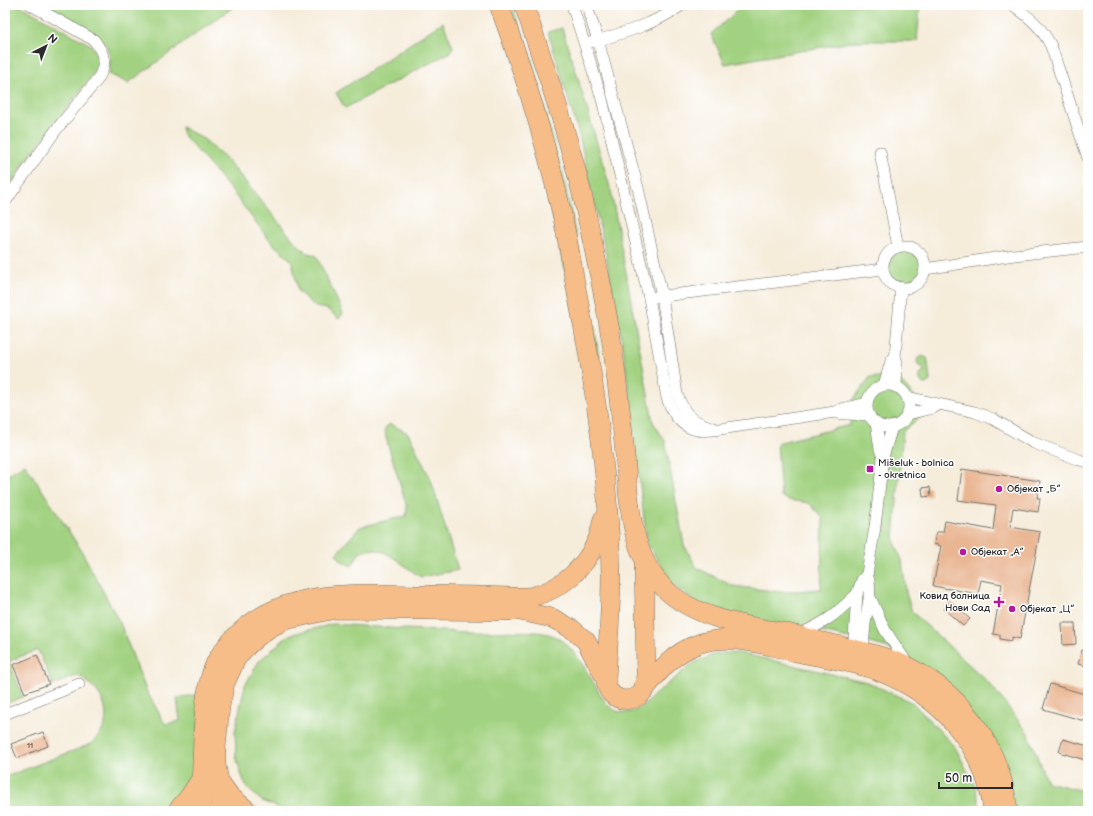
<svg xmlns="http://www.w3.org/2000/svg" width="1093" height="816" font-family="'Balsamiq Sans',sans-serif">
<rect width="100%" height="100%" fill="#fff"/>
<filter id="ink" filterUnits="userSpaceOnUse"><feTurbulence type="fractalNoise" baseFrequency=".025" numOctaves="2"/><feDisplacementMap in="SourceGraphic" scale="8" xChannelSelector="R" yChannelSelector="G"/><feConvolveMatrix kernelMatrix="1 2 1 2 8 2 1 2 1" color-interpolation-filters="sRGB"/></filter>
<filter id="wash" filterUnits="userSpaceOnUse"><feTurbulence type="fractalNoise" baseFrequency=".012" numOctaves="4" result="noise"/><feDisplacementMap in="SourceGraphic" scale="16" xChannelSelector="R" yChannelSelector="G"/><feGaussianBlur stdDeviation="0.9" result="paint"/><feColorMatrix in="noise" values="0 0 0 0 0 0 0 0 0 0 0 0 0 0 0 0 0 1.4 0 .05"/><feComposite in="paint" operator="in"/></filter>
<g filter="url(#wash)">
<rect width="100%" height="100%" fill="#f5ecda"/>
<g fill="#a2d281" stroke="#667e56">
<path d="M5,5h14l72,40 7,11v6l-3,10 -64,82 -26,38z"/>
<path d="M44,5h192l-108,78 -19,-9c5,-30 -9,-38 -32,-51 -11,-6 -22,-12 -33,-18z"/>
<path d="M507,5h5l18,48 34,125 31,151 19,152 -3,-1z"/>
<path d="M771,5h149l-3,36h-60l-132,23 -14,-30 28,-25 23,-1z"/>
<path d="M443,22l10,25 -4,6 -104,55 -9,-15z"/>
<path d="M562,28l15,47 34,116 42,231 12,19 19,104 13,23 36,18 48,6 40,-3 2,-71 -14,-15 -21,-3 -7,-4 -4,-53 73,-18 3,-25 17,-23 27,1 20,21 10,13 -24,19 -8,94 -1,15 8,20 4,33 6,19 78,72 38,49 19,49 41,10v19h-71l-86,-140 -45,-24 -50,-12 -104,-20 -34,-12 -25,-18 -26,-42 -24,-197 -18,-96 -26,-115 -31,-103z"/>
<path d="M182,127l23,13 24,22 66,80 12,11 9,2 27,58 -4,6 -12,-10 -12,-2 -17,-16 -6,-30 -22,-20 -39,-51 -49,-57z"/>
<circle cx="904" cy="267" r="18"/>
<path d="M922,356l5,2 1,4 2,19 -4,3 -4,-1 -3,-5 2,-5 4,-3c-4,-4 -10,-4 -7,-12z"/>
<path d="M390,424l18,9 23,47 27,90 -37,7c-12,-7 -30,-24 -43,-27 -6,-2 -14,1 -19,3l-7,13 -10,-5 -6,-7 24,-27 46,-11 1,-9 -21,-69 -1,-10z"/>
<path d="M25,464l56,86 39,73 26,67 19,34 15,-3 -3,-23 24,-4 -7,83 -25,34h-164v-34l86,-33c5,-6 12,-12 14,-20 3,-12 -2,-27 -10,-35 -4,-5 -12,-9 -17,-14l-25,10 -15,-35 -29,11 14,36 -18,7v-228z"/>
<path d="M333,624c45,3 91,7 137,8 19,1 69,-4 84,4 22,11 33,37 45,56 3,5 6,11 11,15 14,12 33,2 42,-10l41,-34 23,-9 12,-1h11l128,29 46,21 42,44 20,39 6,25h-694l-25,-10 -15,-13 -6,-14 -5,-18 -1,-25 10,-46 14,-24 30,-26z"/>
</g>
<g id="blocks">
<g fill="#e9b592">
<path d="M962,469l78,12 -3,17h3l-2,14 -25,-4 -3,19 30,5 -20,107 -8,-2v4l-12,-2v-4l-7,-1 9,-50 -21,-4 -3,14 -45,-8 8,-40 -7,-2 2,-12h7l2,-11 48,9 3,-25 -38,-5z"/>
<path d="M930,487l1,9 -8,1 -1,-9z"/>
<path d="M951,602l19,17 -7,7 -19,-17z"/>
<path d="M1062,623h13l1,21 -13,1z"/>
<path d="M1082,650l6,2v15l-10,-3z"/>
<path d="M37,655l12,29 -24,9 -12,-28z"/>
<path d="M1050,684l38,11v27l-45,-13z"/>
<path d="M43,732l5,14 -31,12 -6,-14z"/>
<path d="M1063,739l25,7v15l-29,-9z"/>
</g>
</g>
</g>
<g filter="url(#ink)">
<use href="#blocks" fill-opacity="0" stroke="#726f68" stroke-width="1"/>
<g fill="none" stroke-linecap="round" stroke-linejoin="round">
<g stroke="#726f68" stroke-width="12">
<g id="street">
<path d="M572,5l30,94 47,199 18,100c5,15 14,29 30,32 5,1 11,0 16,0l122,-18 6,-3 26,-6"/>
<path d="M1013,5c17,13 28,21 38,41l37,112"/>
<path d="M589,13l9,27 40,148 24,108 15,98c8,22 14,27 37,34"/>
<path d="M592,42c32,-9 63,-18 90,-37"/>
<path d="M880,152l18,95"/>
<path d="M5,202l51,-72 42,-51c9,-16 7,-24 -4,-39l-63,-35"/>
<circle cx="904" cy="267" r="21"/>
<path d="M925,269l89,-14 74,-8"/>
<path d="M655,297l228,-28"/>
<path d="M884,385l7,-24 4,-4"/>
<circle cx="888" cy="406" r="21"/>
<path d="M896,387l1,-25 -2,-5 6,-69"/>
<path d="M907,397l68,15 18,7 41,24 45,17 9,2"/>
<path d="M838,413l7,1 24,1"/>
<path d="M908,414l25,-6 5,-3"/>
<path d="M876,423l4,26 3,8"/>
<path d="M869,595l16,35 24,36"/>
<path d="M799,634c27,-11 37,-20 58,-40"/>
<path d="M853,653l4,-59 5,-14 5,-6 8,-47 8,-70 9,-30"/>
<path d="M863,656c0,-10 1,-21 2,-32 2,-16 8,-35 2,-50"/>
<path d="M5,714l74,-30"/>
</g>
</g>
<g stroke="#726f68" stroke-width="20">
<g id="highway">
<path d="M499,5c25,67 46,135 62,205 7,29 11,59 17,88 18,92 31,184 33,277 0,35 -3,70 -5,104 0,19 19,26 34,16 16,-20 32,-42 58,-51 31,-11 67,1 98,8 27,6 56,9 82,19 61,23 108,75 115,140"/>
<path d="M524,5c24,71 49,143 64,216 9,43 19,86 25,130 4,31 8,62 11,94 5,48 3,106 40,143 32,32 85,38 127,46 15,3 30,8 46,11 20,5 41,9 60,17 61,25 104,84 111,149"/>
<path d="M643,691l3,-15 -2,-116"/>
<path d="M219,781l1,30"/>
<path d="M177,811l12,-14 12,-18"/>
<path d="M201,811c0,-24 1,-49 2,-73 1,-24 2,-46 10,-69 4,-12 13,-23 22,-32 46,-48 119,-44 180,-42 33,0 65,1 98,2 7,0 15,0 21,-1 28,-7 50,-28 62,-53 4,-7 5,-16 7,-24"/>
<path d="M248,811l-18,-15 -11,-15 -3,-16v-17l4,-42 5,-23 11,-24 9,-11 11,-10 13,-10 16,-8 50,-11 185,2 32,7 20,11 14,12 20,38"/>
</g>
</g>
<use href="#street" stroke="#fff" stroke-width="11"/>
<use href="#highway" stroke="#f7bd88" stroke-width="19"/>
</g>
</g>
<g fill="#b5179e" stroke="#fff" stroke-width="1.5">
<rect x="866" y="465" width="8" height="8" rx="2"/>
<circle cx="999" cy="489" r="4"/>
<circle cx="963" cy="552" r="4"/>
<path d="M997 596h4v4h4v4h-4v4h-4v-4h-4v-4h4z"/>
<circle cx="1012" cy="609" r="4"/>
</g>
<g text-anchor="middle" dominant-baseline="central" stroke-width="3" stroke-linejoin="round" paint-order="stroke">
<g font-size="8" fill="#5a4e45">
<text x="30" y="745">11</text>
</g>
<g font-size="10" fill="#2b2b2b" stroke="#fff" text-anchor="start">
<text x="878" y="463">Mišeluk - bolnica<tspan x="878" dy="12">- okretnica</tspan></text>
<text x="1007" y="489">Објекат „Б”</text>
<text x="971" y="552">Објекат „А”</text>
<text x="990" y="596" text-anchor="end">Ковид болница<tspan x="990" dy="12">Нови Сад</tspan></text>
<text x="1020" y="609">Објекат „Ц”</text>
</g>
</g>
<rect width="1093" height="816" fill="none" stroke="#fff" stroke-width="20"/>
<g transform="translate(46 46) rotate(42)" stroke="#ffffff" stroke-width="3" paint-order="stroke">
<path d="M0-3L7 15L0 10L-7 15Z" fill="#2b2b2b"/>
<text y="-6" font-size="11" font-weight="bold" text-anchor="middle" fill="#2b2b2b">N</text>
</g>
<path d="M939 782v6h73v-6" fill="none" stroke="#2b2b2b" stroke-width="2"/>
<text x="945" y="782" font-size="12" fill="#2b2b2b" stroke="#ffffff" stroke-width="3" paint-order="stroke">50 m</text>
</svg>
